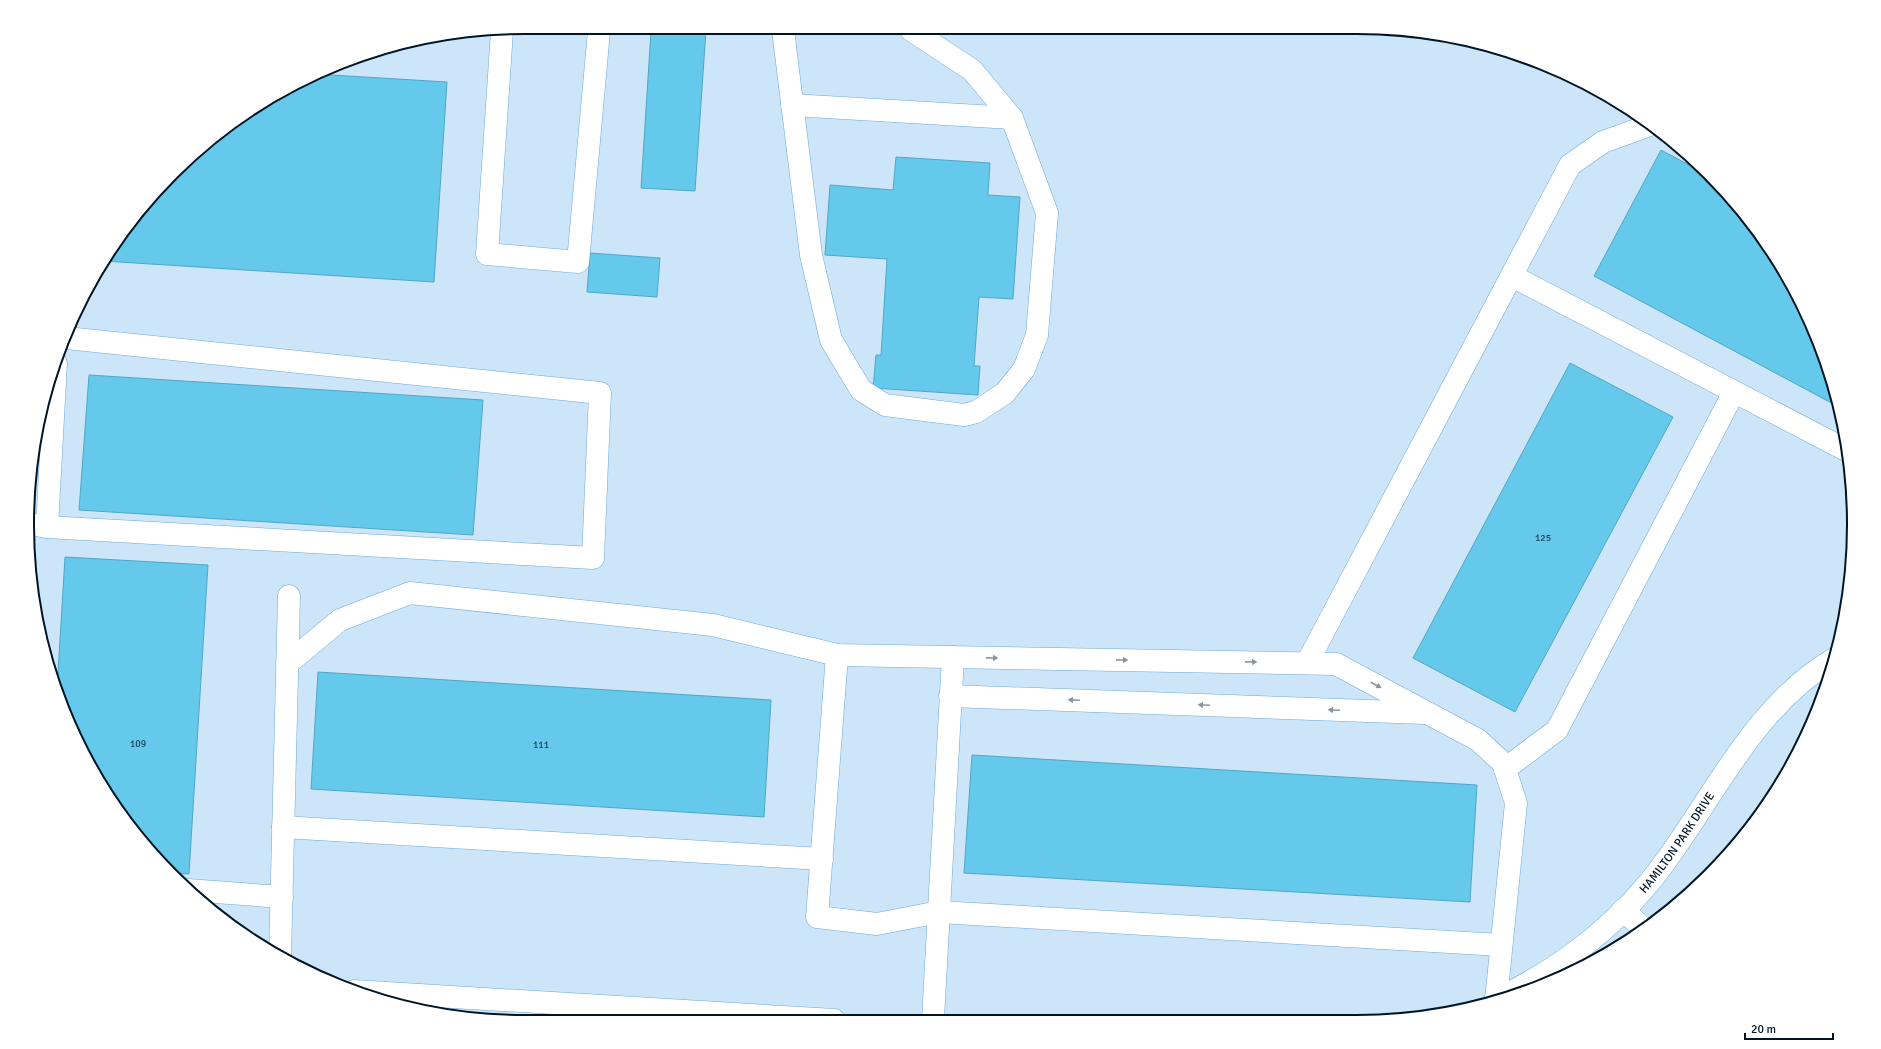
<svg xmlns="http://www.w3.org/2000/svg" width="1881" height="1049" font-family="Signika,sans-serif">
<rect width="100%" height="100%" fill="#cde5f9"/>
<g fill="#65c9ec" stroke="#51a7c5">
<path d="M706,30l-11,161 -54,-3 10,-157z"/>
<path d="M315,74l132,8 -13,200 -331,-21 8,-13 62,-75 49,-43 82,-52z"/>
<path d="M1661,150l47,25 43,47 52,83 34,91 2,11 -245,-131z"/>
<path d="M896,157l94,6 -2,32 32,2 -7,102 -34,-2 -5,69h6l-2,29 -105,-7 3,-33h5l6,-96 -62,-4 5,-70 63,5z"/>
<path d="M590,253l70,5 -3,39 -70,-5z"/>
<path d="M1570,363l103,54 -158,295 -102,-54z"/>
<path d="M89,375l394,25 -10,135 -394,-25z"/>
<path d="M65,557l143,8 -19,309 -18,-1 -21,-21 -56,-79 -29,-58 -8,-26z"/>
<path d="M318,672l453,28 -7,117 -453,-28z"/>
<path d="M972,755l505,30 -7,117 -506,-29z"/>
</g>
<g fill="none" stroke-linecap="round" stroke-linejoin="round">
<g stroke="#6da9d9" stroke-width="23">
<g id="minor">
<path d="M783,30l28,225 20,85 30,50 24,15 79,10 12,-3 29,-19 19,-24 13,-34 10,-122 -35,-95 -40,-48 -61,-40"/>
<path d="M502,31l-15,223 91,8 21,-231"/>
<path d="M792,105l220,13"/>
<path d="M1512,276l334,174"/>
<path d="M29,524l18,3 546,31 7,-165 -534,-55"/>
<path d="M47,527l9,-164"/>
<path d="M837,655l-20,262 60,7 62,-12 562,33"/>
<path d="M1307,663l263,-498 33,-23 47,-17"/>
<path d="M287,664l53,-44 70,-27 303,32 124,30 499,9 142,76 25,23 13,40 -20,197"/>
<path d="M950,696l474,17"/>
<path d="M1505,769l52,-39 177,-338"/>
<path d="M283,827l539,32"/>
<path d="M188,890l94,7"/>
<path d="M1623,910l21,19"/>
<path d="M280,957l9,-361"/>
<path d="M354,991l480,29"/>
<path id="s1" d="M1495,1000c66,-31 127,-78 170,-138 52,-71 91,-157 169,-203"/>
<path d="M933,1019l20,-362"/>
</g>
</g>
<use href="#minor" stroke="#fff" stroke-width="22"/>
</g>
<defs><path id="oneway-solid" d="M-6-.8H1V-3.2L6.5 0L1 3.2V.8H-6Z"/></defs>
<g fill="#8c969e">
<use href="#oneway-solid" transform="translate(992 658) rotate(1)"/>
<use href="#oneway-solid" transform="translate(1122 660) rotate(1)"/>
<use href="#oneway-solid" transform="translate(1251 662) rotate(1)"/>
<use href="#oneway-solid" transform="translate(1376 685) rotate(28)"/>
<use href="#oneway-solid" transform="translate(1074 700) rotate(-178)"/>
<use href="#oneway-solid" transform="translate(1204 705) rotate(-178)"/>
<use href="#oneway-solid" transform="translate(1334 710) rotate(-178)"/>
</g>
<g text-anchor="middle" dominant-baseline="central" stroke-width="3" stroke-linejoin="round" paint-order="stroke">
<g font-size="10" fill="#194358">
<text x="1543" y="538">125</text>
<text x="138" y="744">109</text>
<text x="541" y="745">111</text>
</g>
<g font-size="12" fill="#001627" stroke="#fff">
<text stroke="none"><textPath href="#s1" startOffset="244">HAMILTON PARK DRIVE</textPath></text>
</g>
</g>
<path d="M0 0H1881V1049H0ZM524 34H1357A490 490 0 0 1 1847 524V525A490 490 0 0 1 1357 1015H524A490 490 0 0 1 34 525V524A490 490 0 0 1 524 34Z" fill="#fff" fill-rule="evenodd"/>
<path fill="none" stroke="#001627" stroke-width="2" d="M524 34H1357A490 490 0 0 1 1847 524V525A490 490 0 0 1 1357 1015H524A490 490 0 0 1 34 525V524A490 490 0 0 1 524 34Z"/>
<path d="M1745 1033v6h88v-6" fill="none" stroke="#001627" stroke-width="2"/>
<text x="1751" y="1033" font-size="12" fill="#001627" stroke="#ffffff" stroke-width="3" paint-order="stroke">20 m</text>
</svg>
